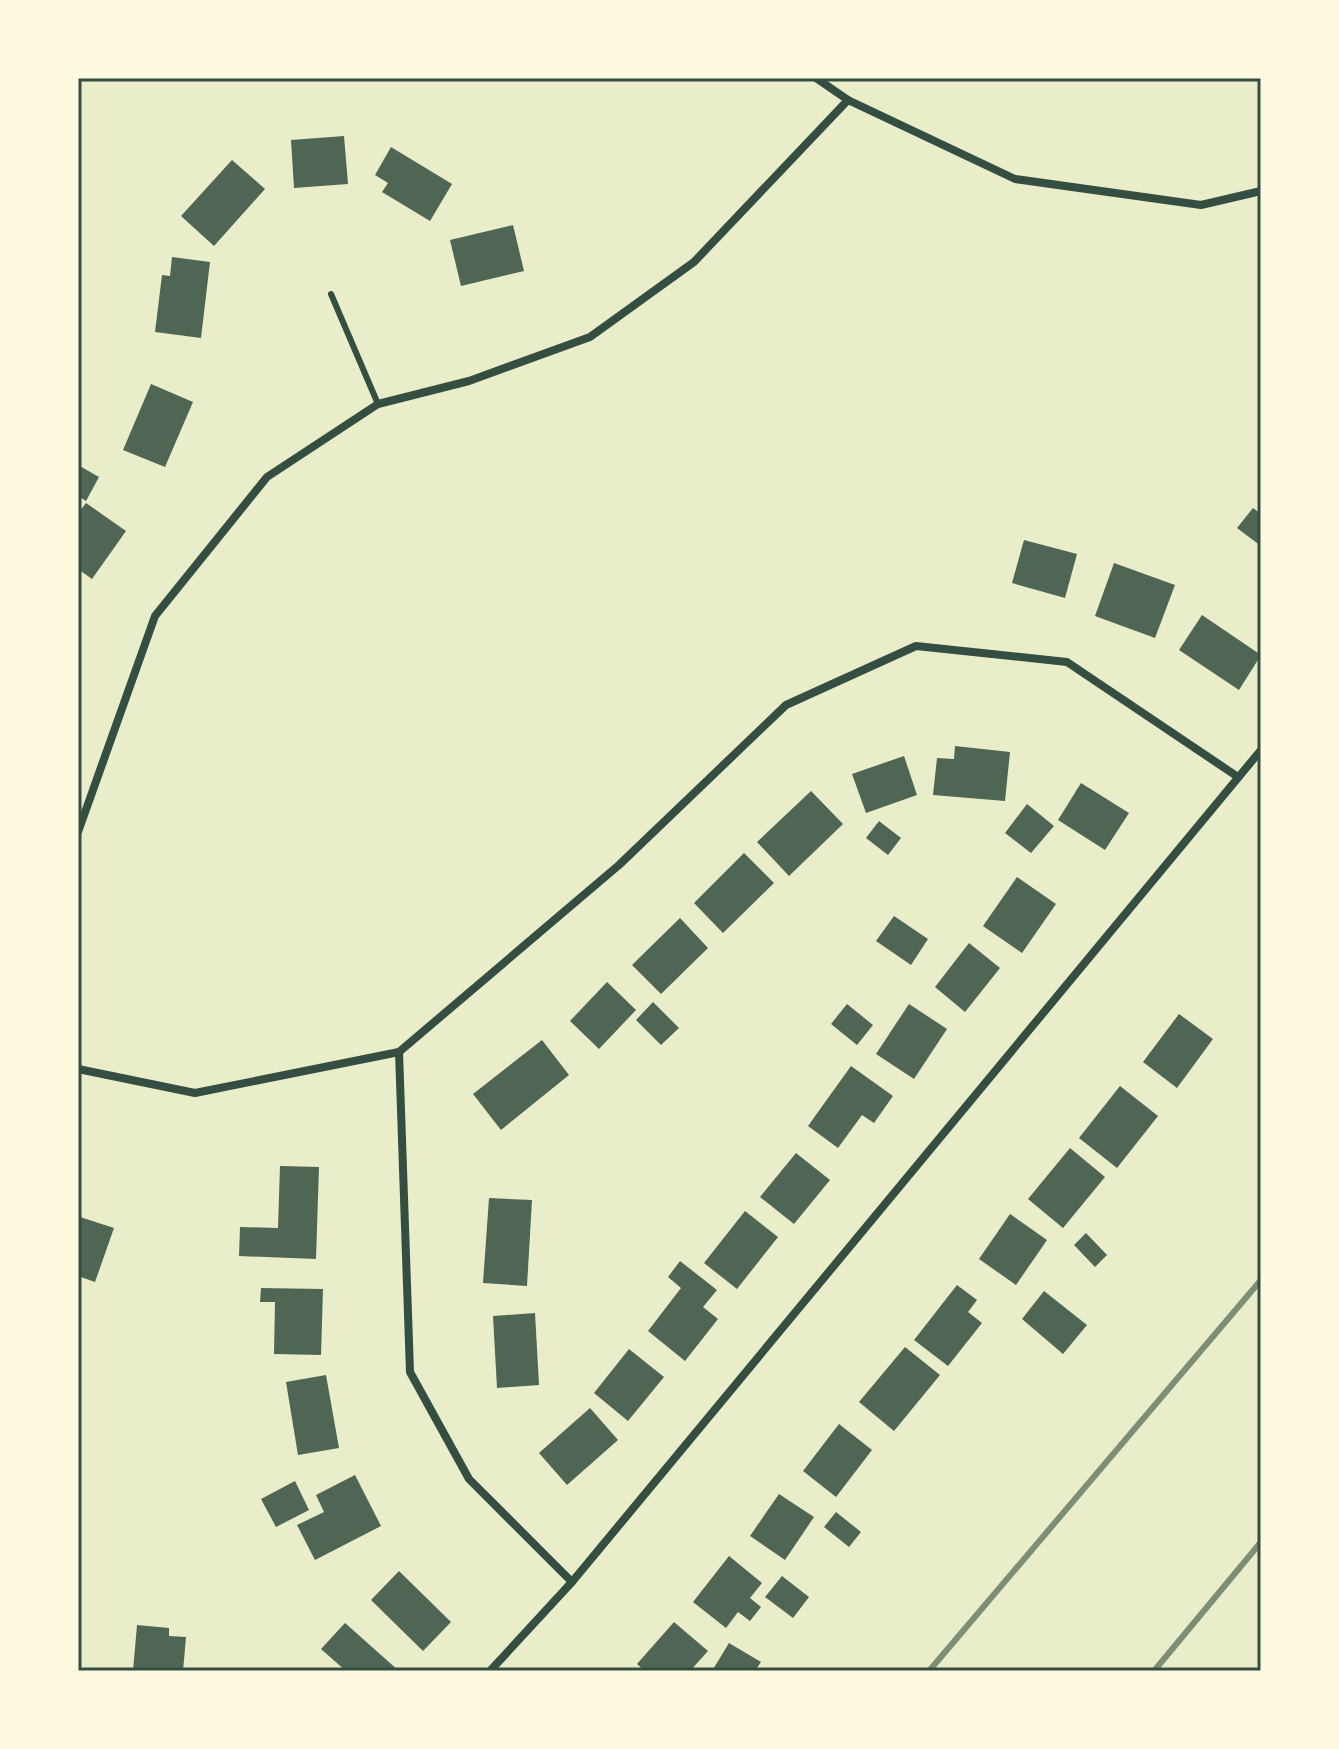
<svg xmlns="http://www.w3.org/2000/svg" width="1339" height="1749" font-family="Spectral,serif">
<rect width="100%" height="100%" fill="#e9edc9"/>
<g fill="#4f6655">
<path d="M344,136l4,48 -54,4 -3,-48z"/>
<path d="M391,147l61,37 -22,37 -48,-29 6,-9 -13,-8z"/>
<path d="M232,160l33,29 -51,57 -33,-30z"/>
<path d="M513,225l11,46 -63,15 -11,-46z"/>
<path d="M172,257l38,5 -9,76 -46,-6 7,-57 8,1z"/>
<path d="M151,384l42,18 -28,65 -42,-17z"/>
<path d="M78,465l21,12 -13,24 -8,-5z"/>
<path d="M86,503l40,28 -34,48 -14,-10v-56z"/>
<path d="M1253,508l8,6v32l-24,-18z"/>
<path d="M1024,540l53,14 -12,44 -53,-15z"/>
<path d="M1114,563l61,22 -20,53 -60,-22z"/>
<path d="M1202,615l59,40 -22,35 -60,-40z"/>
<path d="M955,746l55,6 -5,49 -72,-6 4,-37 17,1z"/>
<path d="M904,756l13,39 -51,18 -14,-39z"/>
<path d="M1081,783l48,30 -24,37 -47,-30z"/>
<path d="M811,791l32,33 -54,52 -32,-34z"/>
<path d="M1027,804l27,22 -23,27 -26,-20z"/>
<path d="M879,821l22,17 -13,17 -22,-17z"/>
<path d="M744,853l30,30 -51,50 -29,-30z"/>
<path d="M1017,877l39,27 -34,49 -39,-27z"/>
<path d="M894,916l34,23 -17,26 -35,-24z"/>
<path d="M680,918l28,30 -47,46 -29,-29z"/>
<path d="M969,943l31,25 -35,44 -30,-25z"/>
<path d="M607,982l29,28 -37,39 -29,-28z"/>
<path d="M653,1002l26,26 -18,17 -25,-25z"/>
<path d="M847,1004l26,21 -16,20 -26,-21z"/>
<path d="M909,1004l38,25 -33,50 -38,-25z"/>
<path d="M1179,1014l34,25 -36,49 -34,-26z"/>
<path d="M542,1040l27,35 -68,55 -28,-36z"/>
<path d="M851,1066l42,30 -19,27 -12,-8 -24,33 -30,-22z"/>
<path d="M1120,1086l38,30 -41,52 -38,-30z"/>
<path d="M1070,1148l35,29 -42,51 -35,-29z"/>
<path d="M796,1153l34,27 -36,44 -34,-27z"/>
<path d="M280,1166l39,1 -3,92 -77,-3 1,-29 38,1z"/>
<path d="M489,1198l43,2 -5,86 -44,-3z"/>
<path d="M745,1211l33,26 -41,52 -33,-26z"/>
<path d="M1010,1214l37,26 -31,45 -37,-26z"/>
<path d="M80,1217l34,11 -19,54 -17,-6z"/>
<path d="M1086,1233l21,22 -12,12 -21,-22z"/>
<path d="M680,1261l37,29 -14,17 15,12 -33,42 -37,-30 33,-43 -13,-11z"/>
<path d="M957,1285l20,15 -9,12 14,11 -34,43 -34,-26z"/>
<path d="M261,1288l62,1 -2,66 -47,-1 1,-52h-15z"/>
<path d="M1044,1291l43,34 -24,29 -41,-35z"/>
<path d="M535,1313l4,72 -42,3 -4,-72z"/>
<path d="M905,1347l35,28 -46,56 -35,-29z"/>
<path d="M629,1349l35,28 -36,44 -34,-28z"/>
<path d="M326,1375l13,73 -41,7 -12,-73z"/>
<path d="M590,1408l28,32 -51,45 -28,-32z"/>
<path d="M839,1424l33,26 -36,47 -33,-26z"/>
<path d="M355,1475l26,51 -66,34 -18,-35 27,-13 -8,-17z"/>
<path d="M295,1481l14,29 -33,17 -15,-28z"/>
<path d="M779,1494l35,23 -29,43 -35,-24z"/>
<path d="M836,1512l25,20 -12,15 -25,-20z"/>
<path d="M729,1556l33,27 -12,15 11,9 -11,14 -12,-9 -12,16 -33,-26z"/>
<path d="M399,1571l52,51 -28,29 -52,-51z"/>
<path d="M782,1576l27,21 -16,21 -28,-21z"/>
<path d="M674,1622l34,29 -18,20h-45l-8,-7z"/>
<path d="M345,1623l54,48h-53l-25,-22z"/>
<path d="M137,1625l32,3v8l17,1 -3,34h-50z"/>
<path d="M729,1643l32,19 -6,9h-43z"/>
</g>
<g fill="none" stroke-linecap="round" stroke-linejoin="round">
<path stroke="#344e41" stroke-width="6" d="M331,294l47,110"/>
<g stroke="#344e41" stroke-width="8">
<path d="M816,78l32,22 167,79 186,26 60,-14"/>
<path d="M78,832l77,-216 112,-139 111,-73 91,-23 121,-44 104,-75 154,-162"/>
<path d="M399,1052l11,320 59,107 103,103"/>
<path d="M78,1069l117,24 204,-41 220,-187 167,-160 130,-59 151,16 171,115"/>
<path d="M490,1671l82,-89 689,-832"/>
</g>
<g stroke="#7c8e77" stroke-width="6">
<path d="M929,1671l332,-391"/>
<path d="M1154,1671l107,-129"/>
</g>
</g>
<rect width="1339" height="1749" fill="none" stroke="#fefae0" stroke-width="160"/>
<rect x="80" y="80" width="1179" height="1589" fill="none" stroke="#344e41" stroke-width="3"/>
</svg>
